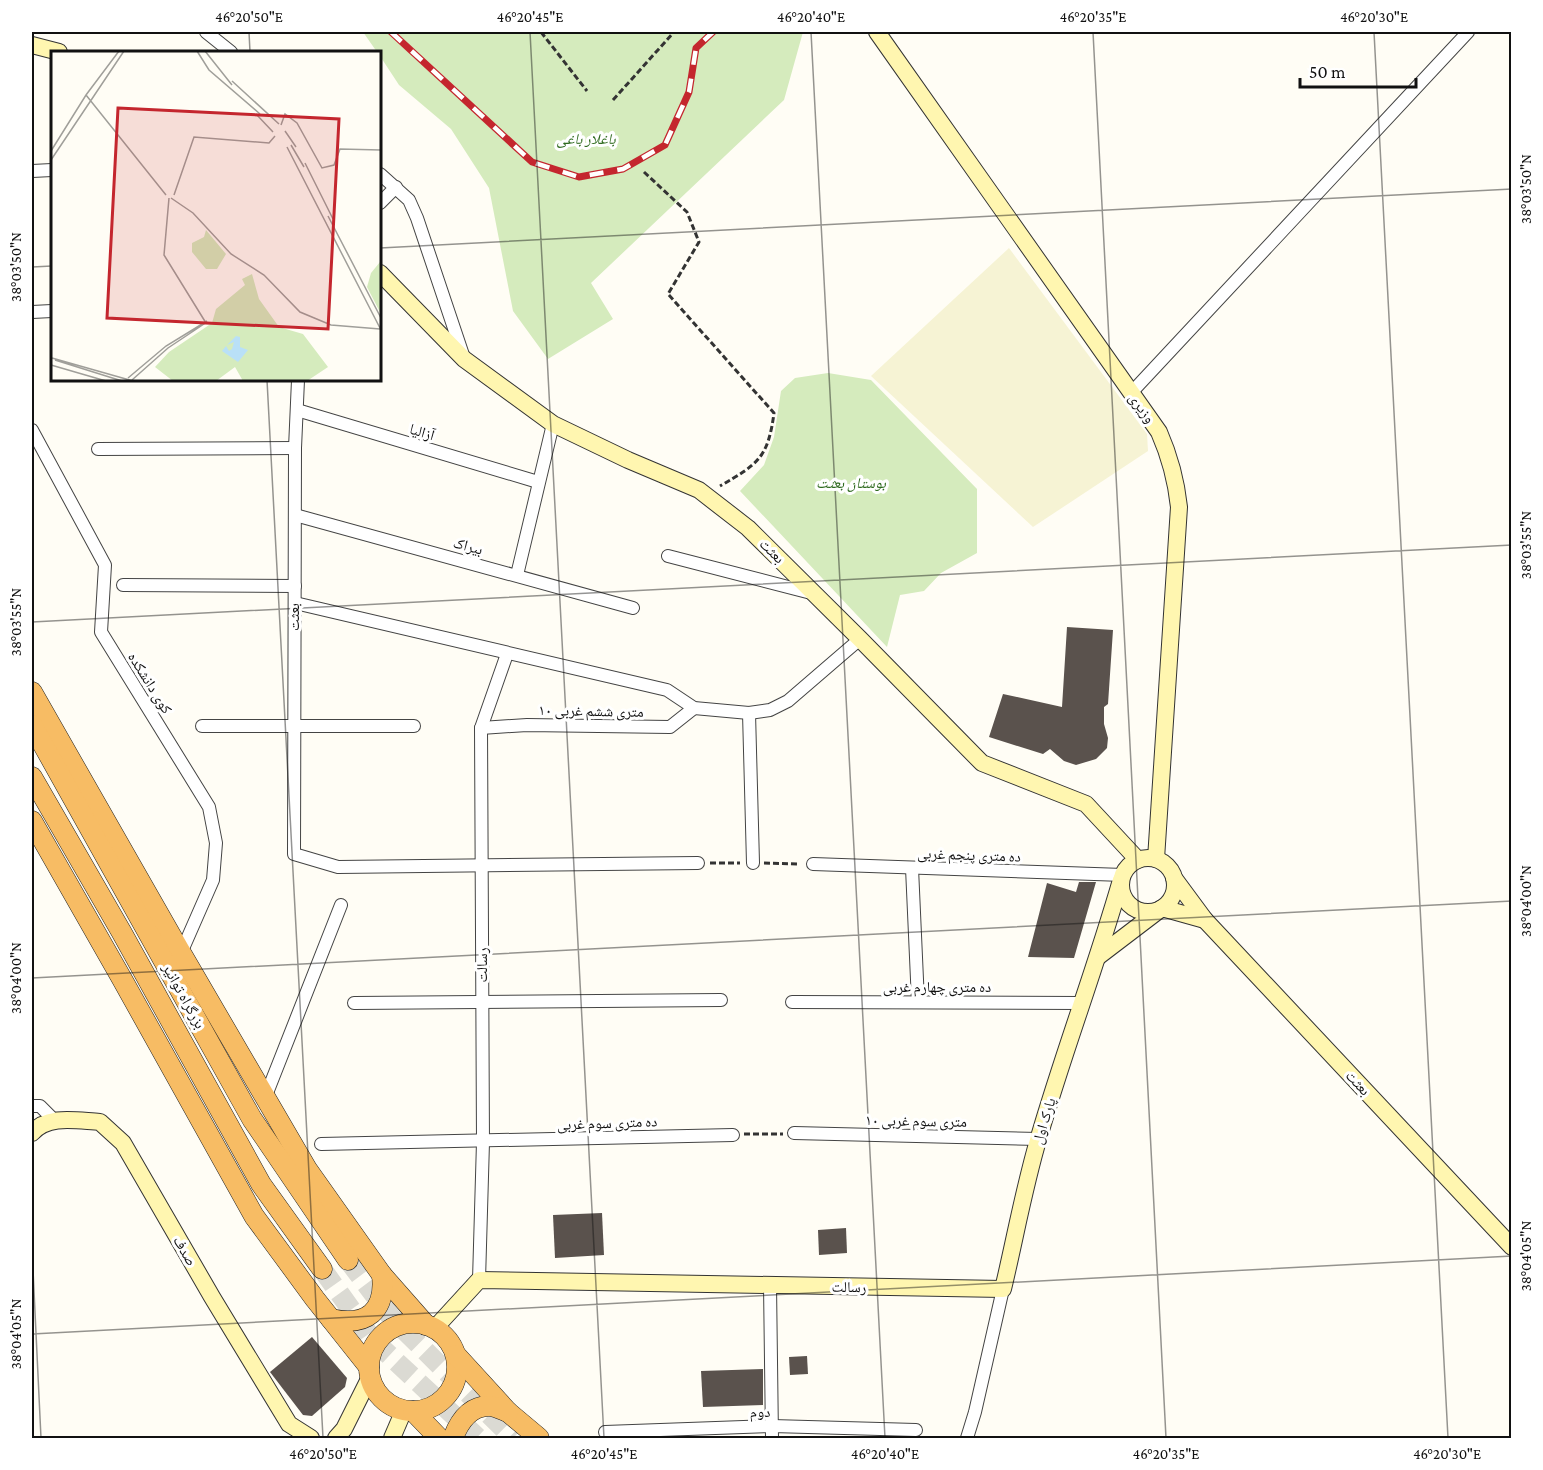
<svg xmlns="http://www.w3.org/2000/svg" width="1543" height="1470" font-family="'Crimson Pro','Noto Naskh Arabic',serif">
<rect width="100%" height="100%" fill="#fffdf5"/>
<path fill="#f6f3d4" d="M1009,248l138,186 1,17 -115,76 -162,-151z"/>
<g fill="#d5ebbd">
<path d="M363,32h440l-19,68 -193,183 22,36 -65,40 -35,-48 -24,-123 -38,-59 -52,-44 -19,-29v-4h-3z"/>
<path d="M828,373l43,7 106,109v64l-36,20 -17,18 -24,4 -13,52 -147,-156 24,-26 10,-28 7,-46 14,-13z"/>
</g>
<g fill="#5a524d">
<path d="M1067,627l46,3 -5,74 -4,3v17l4,14 -1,10 -11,11 -20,6 -12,-4 -14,-12 -7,5 -54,-17 14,-43 59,13z"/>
<path d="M1079,882h17l-22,76 -46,-1 19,-74 29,9z"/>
<path d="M602,1213l2,42 -49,3 -2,-43z"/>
<path d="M846,1228l1,25 -28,2 -1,-25z"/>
<path d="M312,1337l35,41 -2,9 -33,29 -9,-1 -33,-43z"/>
<path d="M807,1356l1,18 -18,1 -1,-18z"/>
<path d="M763,1369v36l-60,2 -2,-36z"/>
</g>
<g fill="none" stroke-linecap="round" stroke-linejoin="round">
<g stroke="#dbdad3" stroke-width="20" stroke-dasharray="20 10" stroke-linecap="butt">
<path d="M348,1260l43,57 122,121"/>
<path d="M322,1269l51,71 105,98"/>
</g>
<g stroke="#444" stroke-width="14">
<g id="minor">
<path d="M206,32l25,20"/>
<path d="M32,171l20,-1"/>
<path d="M380,174l29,26 8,18 46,137"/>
<path d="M380,203l16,-16"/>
<path d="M32,312l20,-1"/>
<path d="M298,380l-3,68 -1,406 44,13 360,-4"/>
<path d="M1131,393l337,-361"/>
<path d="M297,410l241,72"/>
<path d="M32,430l73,135 -4,67 108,175 7,36 -3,37 -32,73"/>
<path d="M98,449l197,-1"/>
<path d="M295,515l338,93"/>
<path d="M668,556l147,38"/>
<path d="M517,575l36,-151"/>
<path d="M123,585l172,1"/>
<path d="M295,603l372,87 27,18 55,5 21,-3 18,-9 72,-62"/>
<path d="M749,713l4,150"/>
<path d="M202,726h212"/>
<path d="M481,728l46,-3 143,2 24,-19"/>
<path d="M813,864l310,11"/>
<path d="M912,868l6,134"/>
<path d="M792,1002l289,1"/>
<path d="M354,1003l367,-3"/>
<path d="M265,1098l76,-193"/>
<path d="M32,1106h8l14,14"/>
<path d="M794,1133l244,6"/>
<path d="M321,1144l412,-9"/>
<path d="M479,1280l4,-138 -2,-414 26,-74"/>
<path d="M770,1285l2,153"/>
<path d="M605,1432l167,-6 144,4"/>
<path d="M967,1438l8,-26 28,-123"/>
</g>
</g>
<g stroke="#333" stroke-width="18">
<g id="secondary">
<path d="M877,32l282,400c11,25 17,47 20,75l-23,352"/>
<path d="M32,45l27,7"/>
<path d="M380,273l84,86 89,65 75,36 71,30 49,38 112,111 122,124 104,41 52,56"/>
<circle cx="1148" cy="885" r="27"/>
<path d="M1174,878l31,42 307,327"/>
<path d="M1099,956l63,-48 43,12"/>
<path d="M32,1133c16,-19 46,-12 68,-11l23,21 89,154 77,127 22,14"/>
<path d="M435,1328l44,-48 524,9c12,-50 21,-102 36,-152 25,-86 57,-170 82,-257"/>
<path d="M336,1438l8,-9 26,-52"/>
<path d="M392,1438l12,-28"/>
</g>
</g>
<g stroke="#222" stroke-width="21">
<g id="trunk">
<path d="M32,692l149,261 126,216 75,106 44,50"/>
<path d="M32,725l220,394 96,141"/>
<path d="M32,777l90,156 139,251 61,85"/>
<path d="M32,821l90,158 132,237 61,83 54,68"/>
<path d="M331,1319c36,8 55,-8 51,-44"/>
<circle cx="413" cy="1367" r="44"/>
<path d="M456,1355l52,57 31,26"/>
<path d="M413,1411l26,27"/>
<path d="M453,1438c6,-16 16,-32 36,-32 6,0 13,4 19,6"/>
</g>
</g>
<g stroke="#333" stroke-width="3" stroke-dasharray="6 3" stroke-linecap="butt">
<path d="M541,32l46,59"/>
<path d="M613,100l61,-68"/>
<path d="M644,172l43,40 12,30 -31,52 106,119c-6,45 -16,51 -54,73"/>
<path d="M710,863h30"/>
<path d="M764,863l36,1"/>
<path d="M744,1134h39"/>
</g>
<use href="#minor" stroke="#fff" stroke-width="12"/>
<use href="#secondary" stroke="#fff6b0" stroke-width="16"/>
<use href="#trunk" stroke="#f7bc64" stroke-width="20"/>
<g stroke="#c4262e" stroke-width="7">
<path id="rail" d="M391,32l141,130 47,15 44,-8 42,-24 24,-53 7,-44 17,-16"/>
</g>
<use href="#rail" stroke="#fff" stroke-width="4.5" stroke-dasharray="14" stroke-linecap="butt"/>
</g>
<path fill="none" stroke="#111" stroke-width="1.5" stroke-opacity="0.45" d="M249,32l1,20M530,32l74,1406M811,32l74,1406M1093,32l73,1406M1374,32l74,1406M380,248l1132,-59M32,267l20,-1M267,380l56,1058M32,622l1480,-77M32,978l1480,-77M32,1249l9,189M32,1334l1480,-78"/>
<g text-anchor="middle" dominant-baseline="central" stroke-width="6" stroke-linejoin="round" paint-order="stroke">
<g font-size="15" font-style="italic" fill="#2f6b1f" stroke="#fff">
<text x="586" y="139">باغلار باغی</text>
<text x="851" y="483">بوستان بعثت</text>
</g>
<g font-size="15" fill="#111" stroke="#fff">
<text transform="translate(1142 408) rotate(54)">وزیری</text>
<text transform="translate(422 432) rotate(17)">آزالیا</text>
<text transform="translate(468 546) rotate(15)">بیراک</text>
<text transform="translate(772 551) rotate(45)">بعثت</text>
<text transform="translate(294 617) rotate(-90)">بعثت</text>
<text transform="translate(150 683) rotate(58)">کوی دانشکده</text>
<text transform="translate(591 711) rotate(1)">۱۰ متری ششم غربی</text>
<text transform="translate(969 855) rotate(2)">ده متری پنجم غربی</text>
<text transform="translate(482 965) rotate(-90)">رسالت</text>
<text x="937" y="987">ده متری چهارم غربی</text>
<text transform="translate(184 996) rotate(61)">بزرگراه توانیر</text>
<text transform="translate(1358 1083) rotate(47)">بعثت</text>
<text transform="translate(916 1121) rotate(1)">۱۰ متری سوم غربی</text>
<text transform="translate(1044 1121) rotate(-73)">پارک اول</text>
<text transform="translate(607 1123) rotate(-2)">ده متری سوم غربی</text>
<text transform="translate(185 1251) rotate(60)">صدف</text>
<text transform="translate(849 1287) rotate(1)">رسالت</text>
<text transform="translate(760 1412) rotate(-1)">دوم</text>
</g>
</g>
<g transform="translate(51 51)">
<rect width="330" height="330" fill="#fffdf5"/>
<path d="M155,179l20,24 -9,15h-11l-14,-17v-9l12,-6zM329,211l1,1v51l-14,-27 4,-14zM201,223l7,25 20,28 24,7 25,33 -21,14h-64l-8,-14 -19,14h-43l-18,-14 14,-15 43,-29 4,-14 29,-24 -3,-6z" fill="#d5ebbd"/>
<path d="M185,285l4,1v10l8,3 -10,12 -16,-11 4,-5 3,5 3,-2 2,-7 -7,3z" fill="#b9e0f7"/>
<path fill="none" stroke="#a09f9a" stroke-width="1.5" d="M146,0l12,19 51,44M154,0l27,34M181,30l47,43M35,44l80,100M205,63l17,18M230,74l4,-11 12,9 25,45 12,-3 6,-16 41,1M234,80l11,16M240,94l13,22M236,96l94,183M0,100l35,-56 33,-44M0,109l73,-109M254,112l28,56M123,144l20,-58 75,6 6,-7M118,147l-5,57 42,68M120,147l22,15 38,41 33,21 36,37 31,13 49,4M277,165l53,102M1,307l81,23M4,309l67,21M0,314l55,16M77,327l38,-32 41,-25M81,329l36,-32 39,-26"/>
<path fill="#c4262e" fill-opacity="0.15" stroke="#c4262e" stroke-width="3" d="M67,57l221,11 -11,210 -221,-11z"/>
<rect width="330" height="330" fill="none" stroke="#111" stroke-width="3"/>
</g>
<rect width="1543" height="1470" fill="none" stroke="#ffffff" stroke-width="66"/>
<path d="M1300 78v9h116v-9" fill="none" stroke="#111111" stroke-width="3"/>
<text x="1309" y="78" font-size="18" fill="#111111" stroke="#ffffff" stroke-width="4.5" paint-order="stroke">50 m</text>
<rect x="33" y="33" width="1477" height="1404" fill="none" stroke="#111" stroke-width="2"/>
<g font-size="15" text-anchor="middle" fill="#111">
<text x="249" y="22">46°20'50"E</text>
<text x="530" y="22">46°20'45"E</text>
<text x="811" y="22">46°20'40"E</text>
<text x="1093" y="22">46°20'35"E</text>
<text x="1374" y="22">46°20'30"E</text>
<text transform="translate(1526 189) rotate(-90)" y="5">38°03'50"N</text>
<text transform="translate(16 267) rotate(-90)" y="5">38°03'50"N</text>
<text transform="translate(1526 545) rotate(-90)" y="5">38°03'55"N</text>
<text transform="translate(16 622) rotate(-90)" y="5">38°03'55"N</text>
<text transform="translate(1526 901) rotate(-90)" y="5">38°04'00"N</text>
<text transform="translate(16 978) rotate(-90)" y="5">38°04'00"N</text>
<text transform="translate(1526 1256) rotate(-90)" y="5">38°04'05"N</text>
<text transform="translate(16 1334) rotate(-90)" y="5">38°04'05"N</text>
<text x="323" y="1459">46°20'50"E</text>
<text x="604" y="1459">46°20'45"E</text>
<text x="885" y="1459">46°20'40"E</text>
<text x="1166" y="1459">46°20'35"E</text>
<text x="1447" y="1459">46°20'30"E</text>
</g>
</svg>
